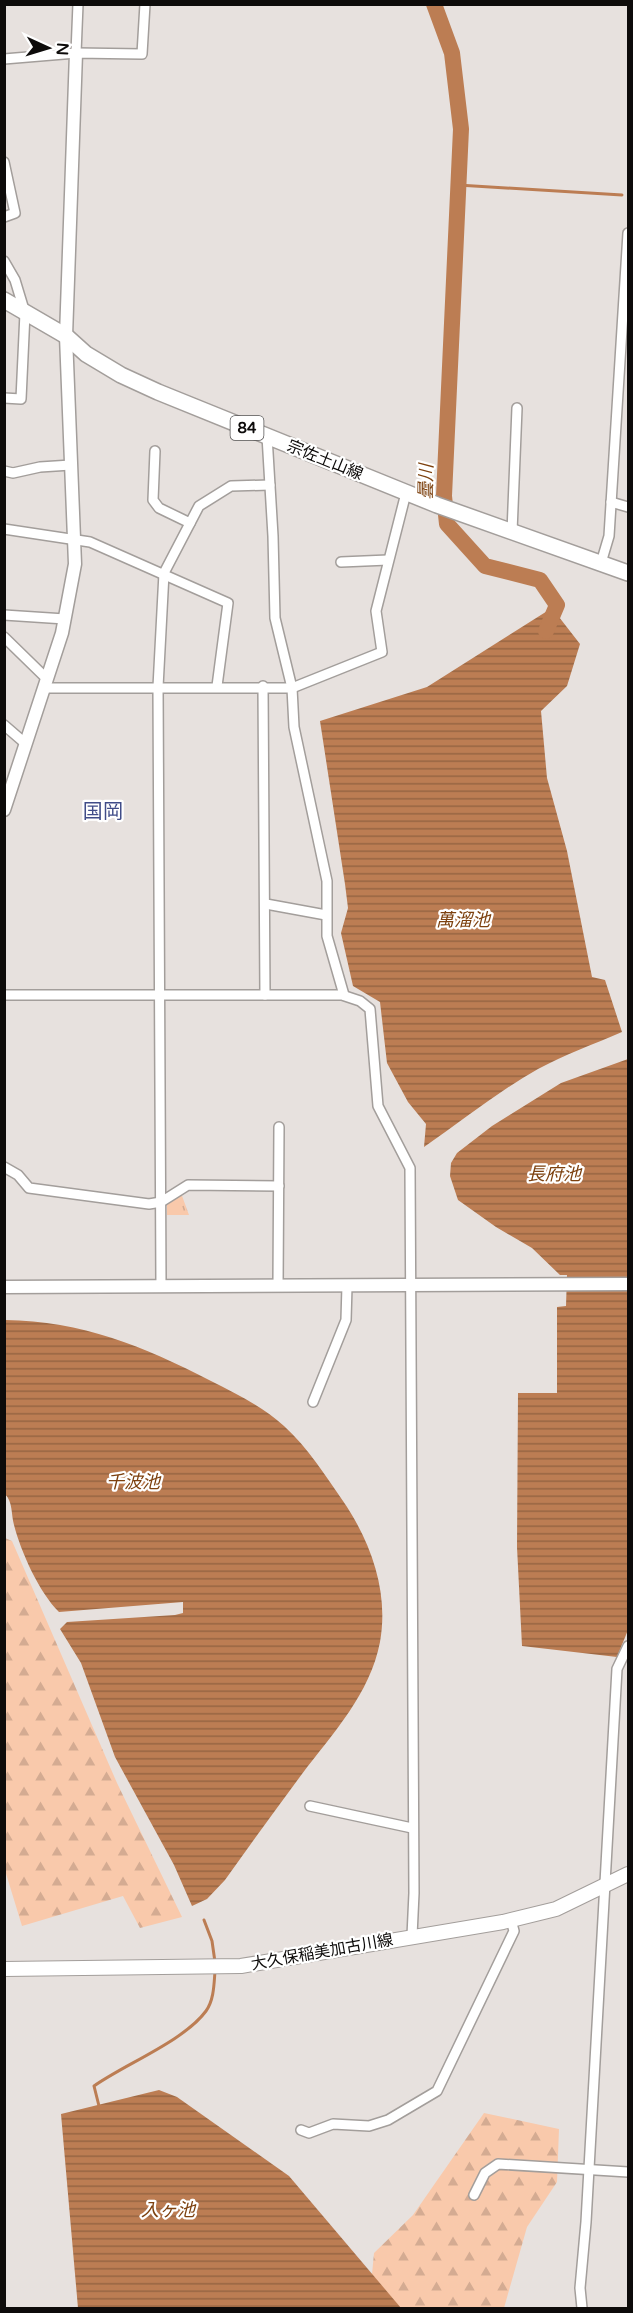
<svg xmlns="http://www.w3.org/2000/svg" width="633" height="2313" font-family="'Varela Round','Noto Sans JP',sans-serif">
<defs>
<pattern id="grass-tufts" width="24" height="20" patternUnits="userSpaceOnUse" patternTransform="scale(1.5)"><rect width="24" height="20" fill="#f9c9ab"/><path d="M3 7l-1-3M5 7V3M7 7l1-3M15 17l-1-3M17 17v-4M19 17l1-3" fill="none" stroke="#d4ab92"/></pattern>
<pattern id="forest-firs" width="22" height="20" patternUnits="userSpaceOnUse" patternTransform="scale(1.5)"><rect width="22" height="20" fill="#f9c9ab"/><path d="M5 1l3.5 6h-7zM16 11l3.5 6h-7z" fill="#d4ab92"/></pattern>
<pattern id="water-rules" width="6" height="5" patternUnits="userSpaceOnUse" patternTransform="scale(1.5)"><rect width="6" height="5" fill="#bc7d53"/><path d="M0 2.5h6" fill="none" stroke="#976543"/></pattern>
</defs>
<rect width="100%" height="100%" fill="#e7e1de"/>
<path fill="url(#grass-tufts)" d="M181,1193l8,22h-22v-13z"/>
<g fill="url(#forest-firs)">
<path d="M5,1538l7,3 105,242 65,134 -42,11 -17,-32 -101,30 -18,-59z"/>
<path d="M484,2113l75,16 -2,53 -30,45 -23,81h-117l-16,-23 3,-32 39,-38z"/>
</g>
<g fill="url(#water-rules)">
<path d="M552,608l28,36 -13,42 -26,25 6,67 20,73 25,126 13,3 17,52c-28,12 -58,23 -84,37 -41,23 -76,52 -114,78l2,-23 -18,-22 -21,-39 -7,-61 -27,-16 -12,-53 7,-25 -3,-24 -25,-163 107,-34z"/>
<path d="M628,1059v571l-11,27 -95,-11 -5,-99 1,-154h39v-86l9,-1 1,-31h-7l-28,-27 -36,-21 -38,-27 -8,-24 1,-13 6,-10 35,-27 69,-43z"/>
<path d="M5,1320c77,1 138,26 206,61 26,13 52,26 73,45 24,22 41,49 59,75 28,41 46,91 37,141 -10,52 -47,91 -78,132 -26,35 -52,71 -77,106l-18,19 -15,7 -18,-41 -59,-108 -34,-94 -21,-34 7,-7 108,-7 8,-2v-11l-124,10c-20,-20 -38,-60 -45,-87 -3,-11 -1,-23 -9,-31z"/>
<path d="M159,2090l18,7 112,79 112,132h-323l-17,-194z"/>
</g>
<g fill="none" stroke-linecap="round" stroke-linejoin="round">
<g stroke="#bc7d53" stroke-width="3">
<path d="M458,185l164,10"/>
<path d="M204,1920l8,21 3,21"/>
<path d="M99,2106l-5,-20c31,-22 90,-45 112,-75 8,-11 8,-27 9,-40"/>
</g>
<path stroke="#bc7d53" stroke-width="16" d="M434,4l18,49 9,76 -17,367 3,28 38,42 55,14 17,25 -11,26"/>
<g stroke="#a39e9b" stroke-width="12">
<g id="minor">
<path d="M76,53l2,-49"/>
<path d="M4,59l72,-6 66,1 3,-50"/>
<path d="M4,162l11,51 -11,4"/>
<path d="M4,261l11,19 10,33 -4,86 -17,-1"/>
<path d="M267,436l6,100 2,82 17,70 2,39 33,154v55l17,59"/>
<path d="M155,451l-2,49 6,8 31,15"/>
<path d="M4,471l9,2 27,-6 31,-2"/>
<path d="M611,502l17,5"/>
<path d="M4,529l86,13 138,61 -11,83"/>
<path d="M512,532l5,-124"/>
<path d="M341,562l47,-2"/>
<path d="M601,563l8,-27 19,-303"/>
<path d="M4,615l61,4"/>
<path d="M4,637l42,41"/>
<path d="M263,686l2,309"/>
<path d="M44,688h248l90,-36 -6,-41 30,-118"/>
<path d="M4,725l22,19"/>
<path d="M266,904l60,11"/>
<path d="M4,995h338l18,6 10,8 8,97 32,62 4,725 -2,43"/>
<path d="M4,1167l14,8 11,13 120,16 12,-2 27,-17 91,1"/>
<path d="M161,1286l-3,-599 6,-114 35,-67 32,-20 39,-1"/>
<path d="M278,1286l1,-159"/>
<path d="M313,1402l33,-82 1,-34"/>
<path d="M310,1806l102,22"/>
<path d="M301,2130l8,3 24,-9 36,2 19,-6 49,-29 77,-160 -3,-11"/>
<path d="M474,2195l11,-22 13,-9 130,8"/>
<path d="M582,2308l-2,-20 6,-66 31,-553 11,-23"/>
</g>
</g>
<g stroke="#a39e9b" stroke-width="15">
<g id="tertiary">
<path d="M4,810l58,-177 13,-69 -9,-228 10,-283"/>
<path d="M4,1287l624,-3"/>
</g>
</g>
<g stroke="#a39e9b" stroke-width="16">
<path id="secondary" d="M4,1969l237,-3 262,-44 53,-13 72,-35"/>
</g>
<g stroke="#a39e9b" stroke-width="18">
<path id="primary" d="M4,300l62,36 20,18 35,21 37,17 279,113 191,68"/>
</g>
<use href="#minor" stroke="#fff" stroke-width="9"/>
<use href="#tertiary" stroke="#fff" stroke-width="12"/>
<use href="#secondary" stroke="#fff" stroke-width="14"/>
<use href="#primary" stroke="#fff" stroke-width="15"/>
</g>
<g text-anchor="middle" dominant-baseline="central" stroke-width="4.5" stroke-linejoin="round" paint-order="stroke">
<rect fill="#fff" stroke="#565454" stroke-width="1.5" x="230.5" y="416" width="33" height="24" rx="4.5"/>
<g font-size="15" font-weight="bold" fill="#0d0b0a">
<text x="247" y="428">84</text>
</g>
<g font-size="16" fill="#0d0b0a" stroke="#fff">
<text transform="translate(325 460) rotate(22)">宗佐土山線</text>
<text transform="translate(322 1952) rotate(-10)">大久保稲美加古川線</text>
</g>
<g font-size="18" font-style="italic" fill="#7d410f" stroke="#fff">
<text transform="translate(426 482) rotate(-89)">曇川</text>
<text x="463" y="920">萬溜池</text>
<text x="554" y="1174">長府池</text>
<text x="133" y="1482">千波池</text>
<text x="168" y="2210">入ヶ池</text>
</g>
<g font-size="20" fill="#404c88" stroke="#fff">
<text x="103" y="812">国岡</text>
</g>
</g>
<rect width="633" height="2313" fill="none" stroke="#0d0b0a" stroke-width="12"/>
<g transform="translate(48 48) rotate(94)" stroke="#ffffff" stroke-width="4.5" paint-order="stroke">
<path d="M0-4.5L10 22L0 15L-10 22Z" fill="#0d0b0a"/>
<text y="-9" font-size="16" font-weight="bold" text-anchor="middle" fill="#0d0b0a">N</text>
</g>
</svg>
